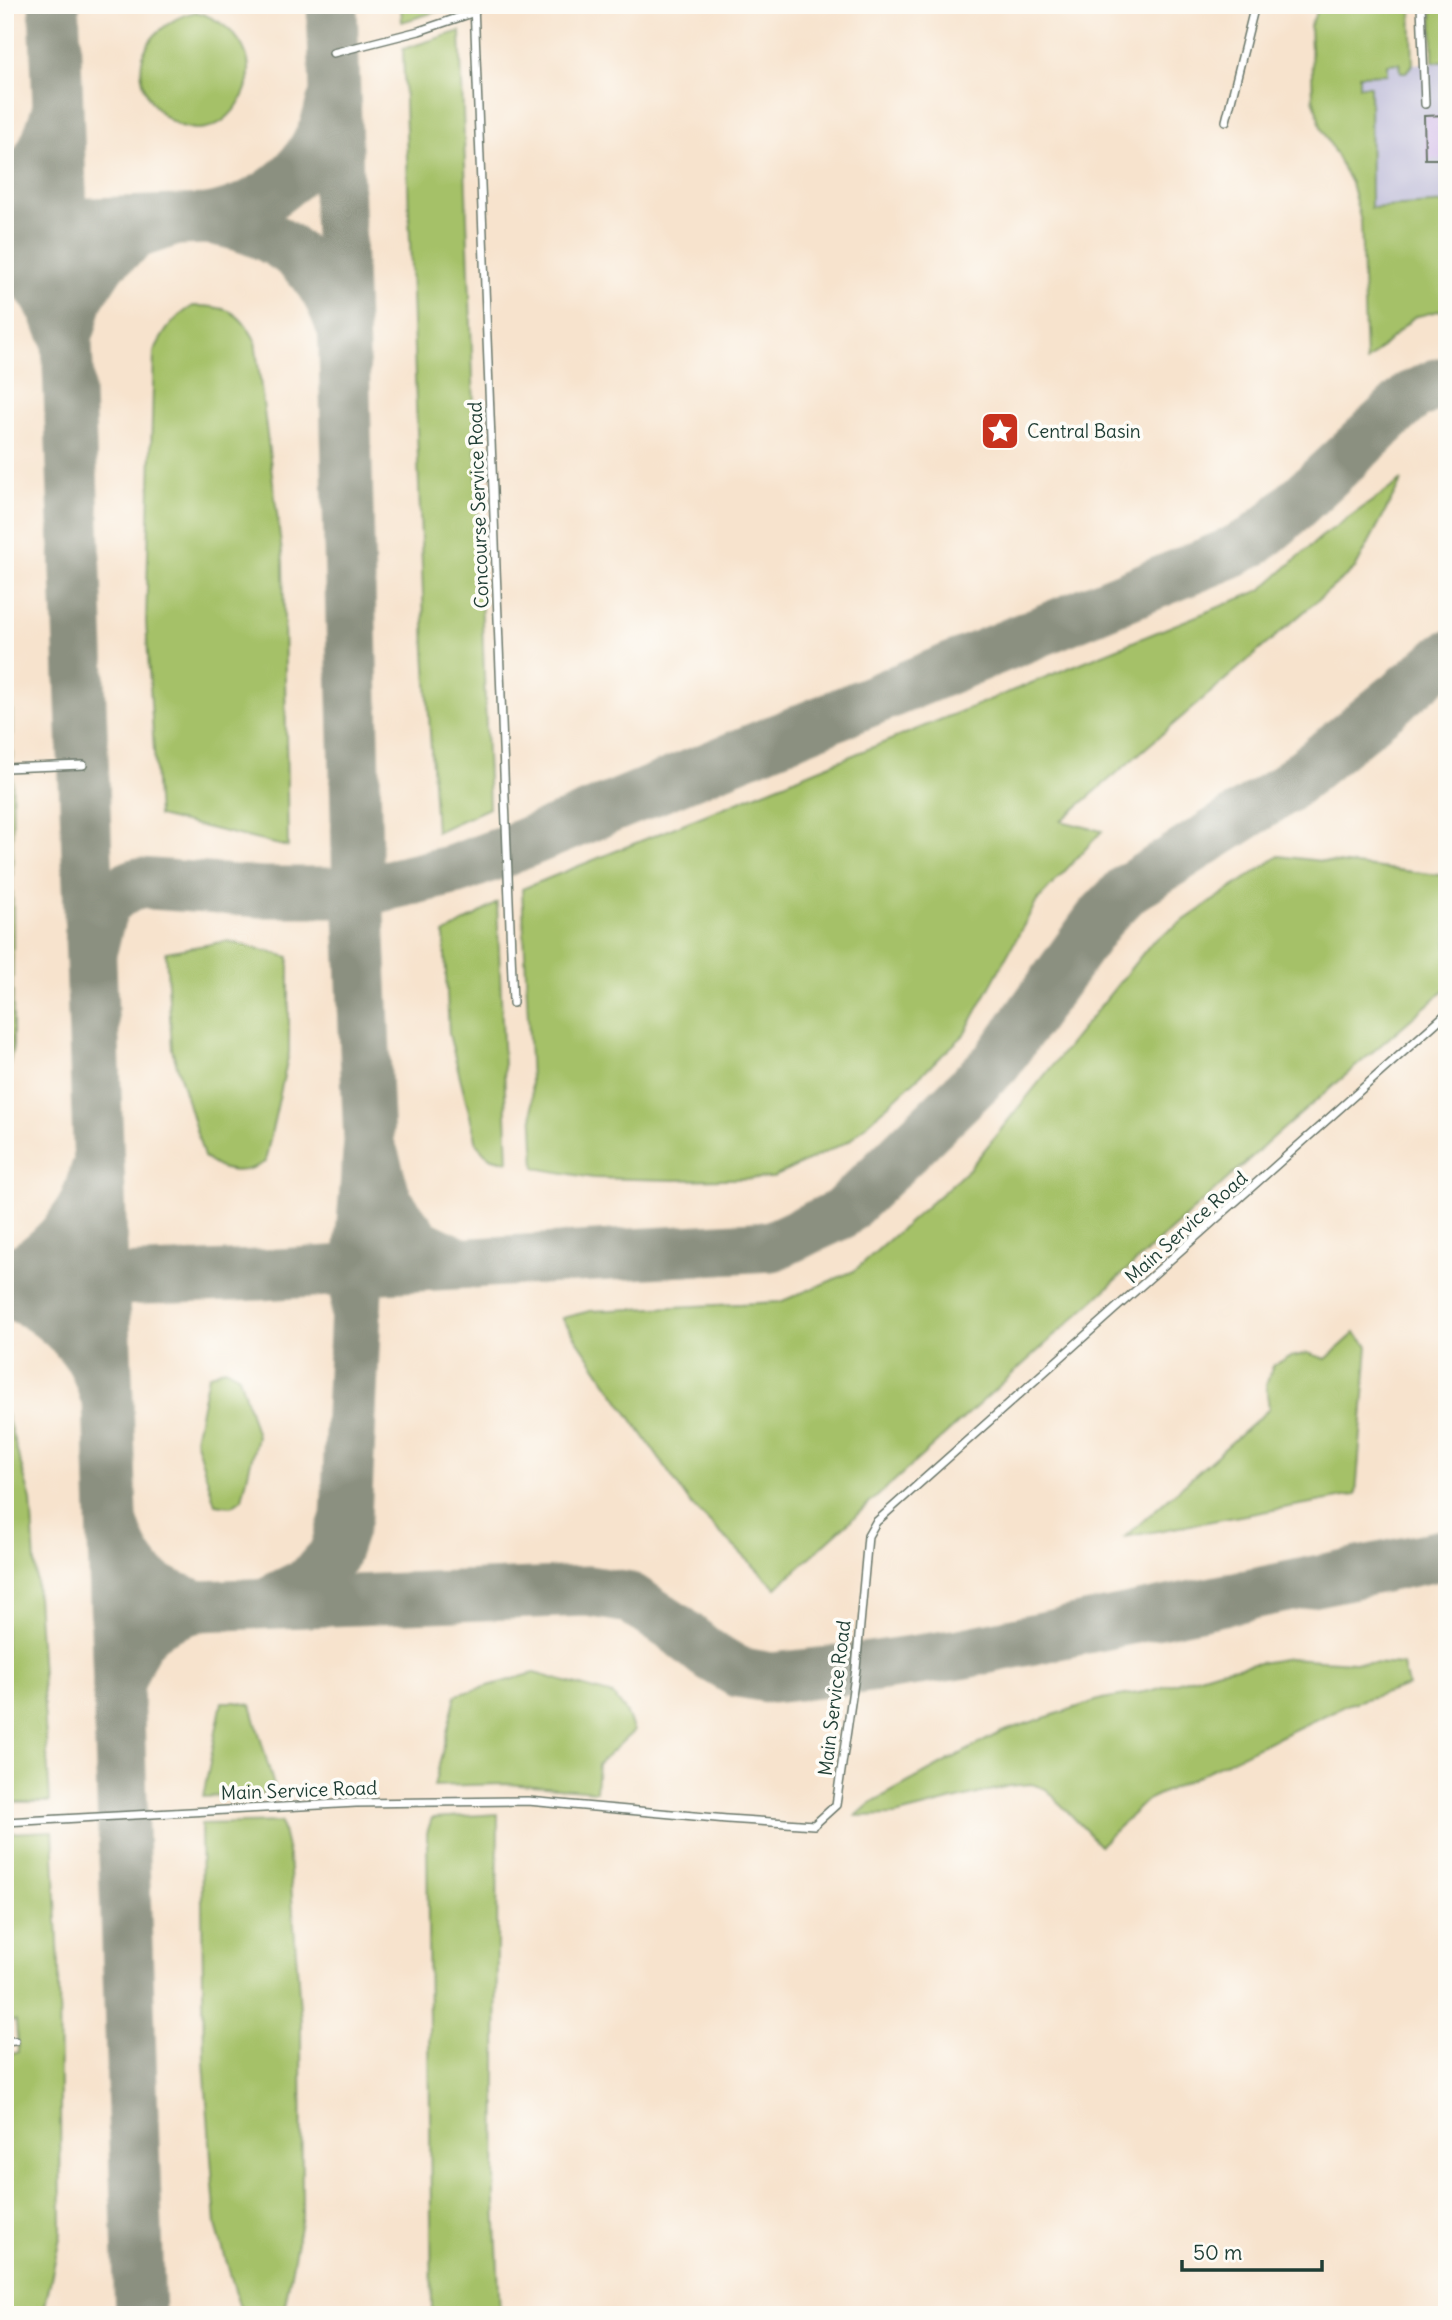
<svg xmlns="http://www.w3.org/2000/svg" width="1452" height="2320" font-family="Delius,sans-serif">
<rect width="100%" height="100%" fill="#fdfcf7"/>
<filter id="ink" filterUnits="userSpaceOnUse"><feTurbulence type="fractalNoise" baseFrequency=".0143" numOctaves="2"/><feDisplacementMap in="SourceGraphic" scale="14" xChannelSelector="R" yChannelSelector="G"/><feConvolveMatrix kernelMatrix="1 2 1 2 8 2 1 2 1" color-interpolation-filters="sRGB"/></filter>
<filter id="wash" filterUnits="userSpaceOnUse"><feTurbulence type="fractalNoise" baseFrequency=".00686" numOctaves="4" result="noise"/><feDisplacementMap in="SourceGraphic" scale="28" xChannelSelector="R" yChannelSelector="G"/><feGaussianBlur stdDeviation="1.57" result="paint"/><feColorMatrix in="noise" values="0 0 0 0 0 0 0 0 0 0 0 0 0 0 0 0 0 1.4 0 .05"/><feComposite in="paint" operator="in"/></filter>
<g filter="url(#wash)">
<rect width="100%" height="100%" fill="#f7e3cd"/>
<path fill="#c3c1db" d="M1447,62v141l-76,5 -1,-121 -11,-1v-12h28v-10l14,-1v9h5l7,-8z"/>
<g fill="#a5c168" stroke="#627f4e" stroke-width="2">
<path d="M401,5h58l-57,17z"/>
<path d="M1320,5h91l2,59 -7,8h-5l-1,-9 -13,1v10l-28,1v11h11l1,122 76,-5v106l-33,8 -48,45 -5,-140 -10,-39 -30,-56 -8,-29 -3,-72z"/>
<path d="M1432,5h15v57h-14z"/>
<path d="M196,12c43,12 70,53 41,94 -46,65 -133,-24 -78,-75 12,-10 22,-16 37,-19z"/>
<path d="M460,31l29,777 -53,24 -11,-182 -22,-601z"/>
<path d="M193,306c33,0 46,4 62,34l28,221 5,286 -130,-31 -12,-194 8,-270c10,-21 19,-34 39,-46z"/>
<path d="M1402,480l-46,87 -295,254 41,10 -65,70 -74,135 -114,105 -77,37 -98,2 -81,-2 -58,-10 -13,-279 739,-299 60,-53z"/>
<path d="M5,561l7,127 1,358 -8,42z"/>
<path d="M1279,856l168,20v112l-172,148 -499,452 -86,-85 -128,-185 28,-7 190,-9 74,-31 115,-102 183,-227z"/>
<path d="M497,903l11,258c-16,-2 -23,-4 -31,-18l-28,-109 -5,-100z"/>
<path d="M227,941l62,16v96l-24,109c-21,13 -43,12 -61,-5l-32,-108 -6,-97z"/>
<path d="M1355,1333l13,13 -12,149 -231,42 144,-128 -3,-24 7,-19 14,-8 21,-5 18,6z"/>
<path d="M225,1368l14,8 18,60 -15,63 -10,7 -17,-2 -20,-65 13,-63z"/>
<path d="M5,1409l26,91 19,302h-45z"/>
<path d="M1289,1658l114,7 5,21 -62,19 -199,95 -47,45 -54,-56 -14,-5 -23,2 -114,29 -39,1 16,-14 129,-70 101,-33 48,-8 69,-21z"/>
<path d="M534,1673l79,22 13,17 8,19 -36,33 -2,27 -89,-7 -73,2 22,-91z"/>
<path d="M222,1702h15l14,3 25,88 -73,4z"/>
<path d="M498,1814l-3,386 5,115h-68l-5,-482 5,-15z"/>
<path d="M281,1822l8,35 12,165 1,194 -19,99h-41l-26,-90 -12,-163 -3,-238z"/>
<path d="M53,1831l6,135 2,267 -18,82h-38v-259l13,-4 -2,-31 -11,1v-189z"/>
</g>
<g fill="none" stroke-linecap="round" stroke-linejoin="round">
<g stroke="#8b9080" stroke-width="51">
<path d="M54,5l54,1396 32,914"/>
<path d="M5,197c29,-22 41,-49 51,-83"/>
<path d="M208,219c66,10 110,40 132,104"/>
<path d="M5,226l203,-7c60,-11 111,-53 123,-115"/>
<path d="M5,255c33,21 45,45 60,80"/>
<path d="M71,326l7,-28 24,-37 35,-28 30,-10"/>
<path d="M93,946c8,-34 9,-50 45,-63l123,9h97l96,-22 54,-20 720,-296 26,-13 22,-18 136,-127 25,-12 10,-2"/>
<path d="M373,1154l14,48 31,41 42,20"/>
<path d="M5,1276c32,-9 62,-40 78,-69 5,-11 9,-25 13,-37"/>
<path d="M5,1284l255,-9 512,-29 69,-32 155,-151 104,-145 28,-29 157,-100 162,-133"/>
<path d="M5,1293c33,7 65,35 84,63 7,10 11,24 15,36"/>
<path d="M114,1526c15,50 38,65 85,80 -53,16 -63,28 -81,81"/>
<path d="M266,1603l43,-21 24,-26 13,-39 12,-248 11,-127 -11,-250 -14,-540 -12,-347"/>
<path d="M199,1606l389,-15 42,7 48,32 28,23 32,19 34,6 84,-9 104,-15 487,-100"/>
</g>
</g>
<g id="blocks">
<path fill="#cfb8e9" d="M1447,115v44h-22l-1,-43z"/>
</g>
</g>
<g filter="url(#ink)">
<use href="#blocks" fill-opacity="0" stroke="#6b776a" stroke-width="2"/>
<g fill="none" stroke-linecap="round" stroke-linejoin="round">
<g stroke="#6b776a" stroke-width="10">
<g id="service">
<path d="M474,5l39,998"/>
<path d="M1421,5l4,99"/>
<path d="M333,53l86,-22 56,-19"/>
<path d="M1226,121l29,-116"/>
<path d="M5,768l78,-3"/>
<path d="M5,1822l351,-19 172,-2 199,18 87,6 22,-20 20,-136 12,-133 8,-14 571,-509"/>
<path d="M5,2042l10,-1"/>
</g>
</g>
<use href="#service" stroke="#fff" stroke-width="7"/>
</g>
</g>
<defs>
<g id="sight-square" transform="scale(2.0125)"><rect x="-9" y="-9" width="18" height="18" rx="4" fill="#c8321e" stroke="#fdfcf7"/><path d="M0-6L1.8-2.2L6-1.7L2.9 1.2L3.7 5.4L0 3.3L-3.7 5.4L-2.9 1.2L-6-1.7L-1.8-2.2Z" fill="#fff"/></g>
</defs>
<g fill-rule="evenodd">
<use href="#sight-square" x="1000" y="431"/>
</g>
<g text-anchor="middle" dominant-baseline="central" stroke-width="7" stroke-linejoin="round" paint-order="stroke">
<g font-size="19" fill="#1f3d34" stroke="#fdfcf7" text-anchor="start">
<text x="1027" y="431">Central Basin</text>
</g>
<g font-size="19" fill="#1f3d34" stroke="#fdfcf7">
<text transform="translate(478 505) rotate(-92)">Concourse Service Road</text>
<text transform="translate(1186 1227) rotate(-42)">Main Service Road</text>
<text transform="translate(834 1698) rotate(-83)">Main Service Road</text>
<text transform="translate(299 1790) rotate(-2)">Main Service Road</text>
</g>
</g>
<rect width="1452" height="2320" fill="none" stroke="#fdfcf7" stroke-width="28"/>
<path d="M1182 2260v10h140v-10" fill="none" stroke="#1f3d34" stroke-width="3.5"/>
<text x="1193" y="2260" font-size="21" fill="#1f3d34" stroke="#fdfcf7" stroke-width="5" paint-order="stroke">50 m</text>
</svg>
